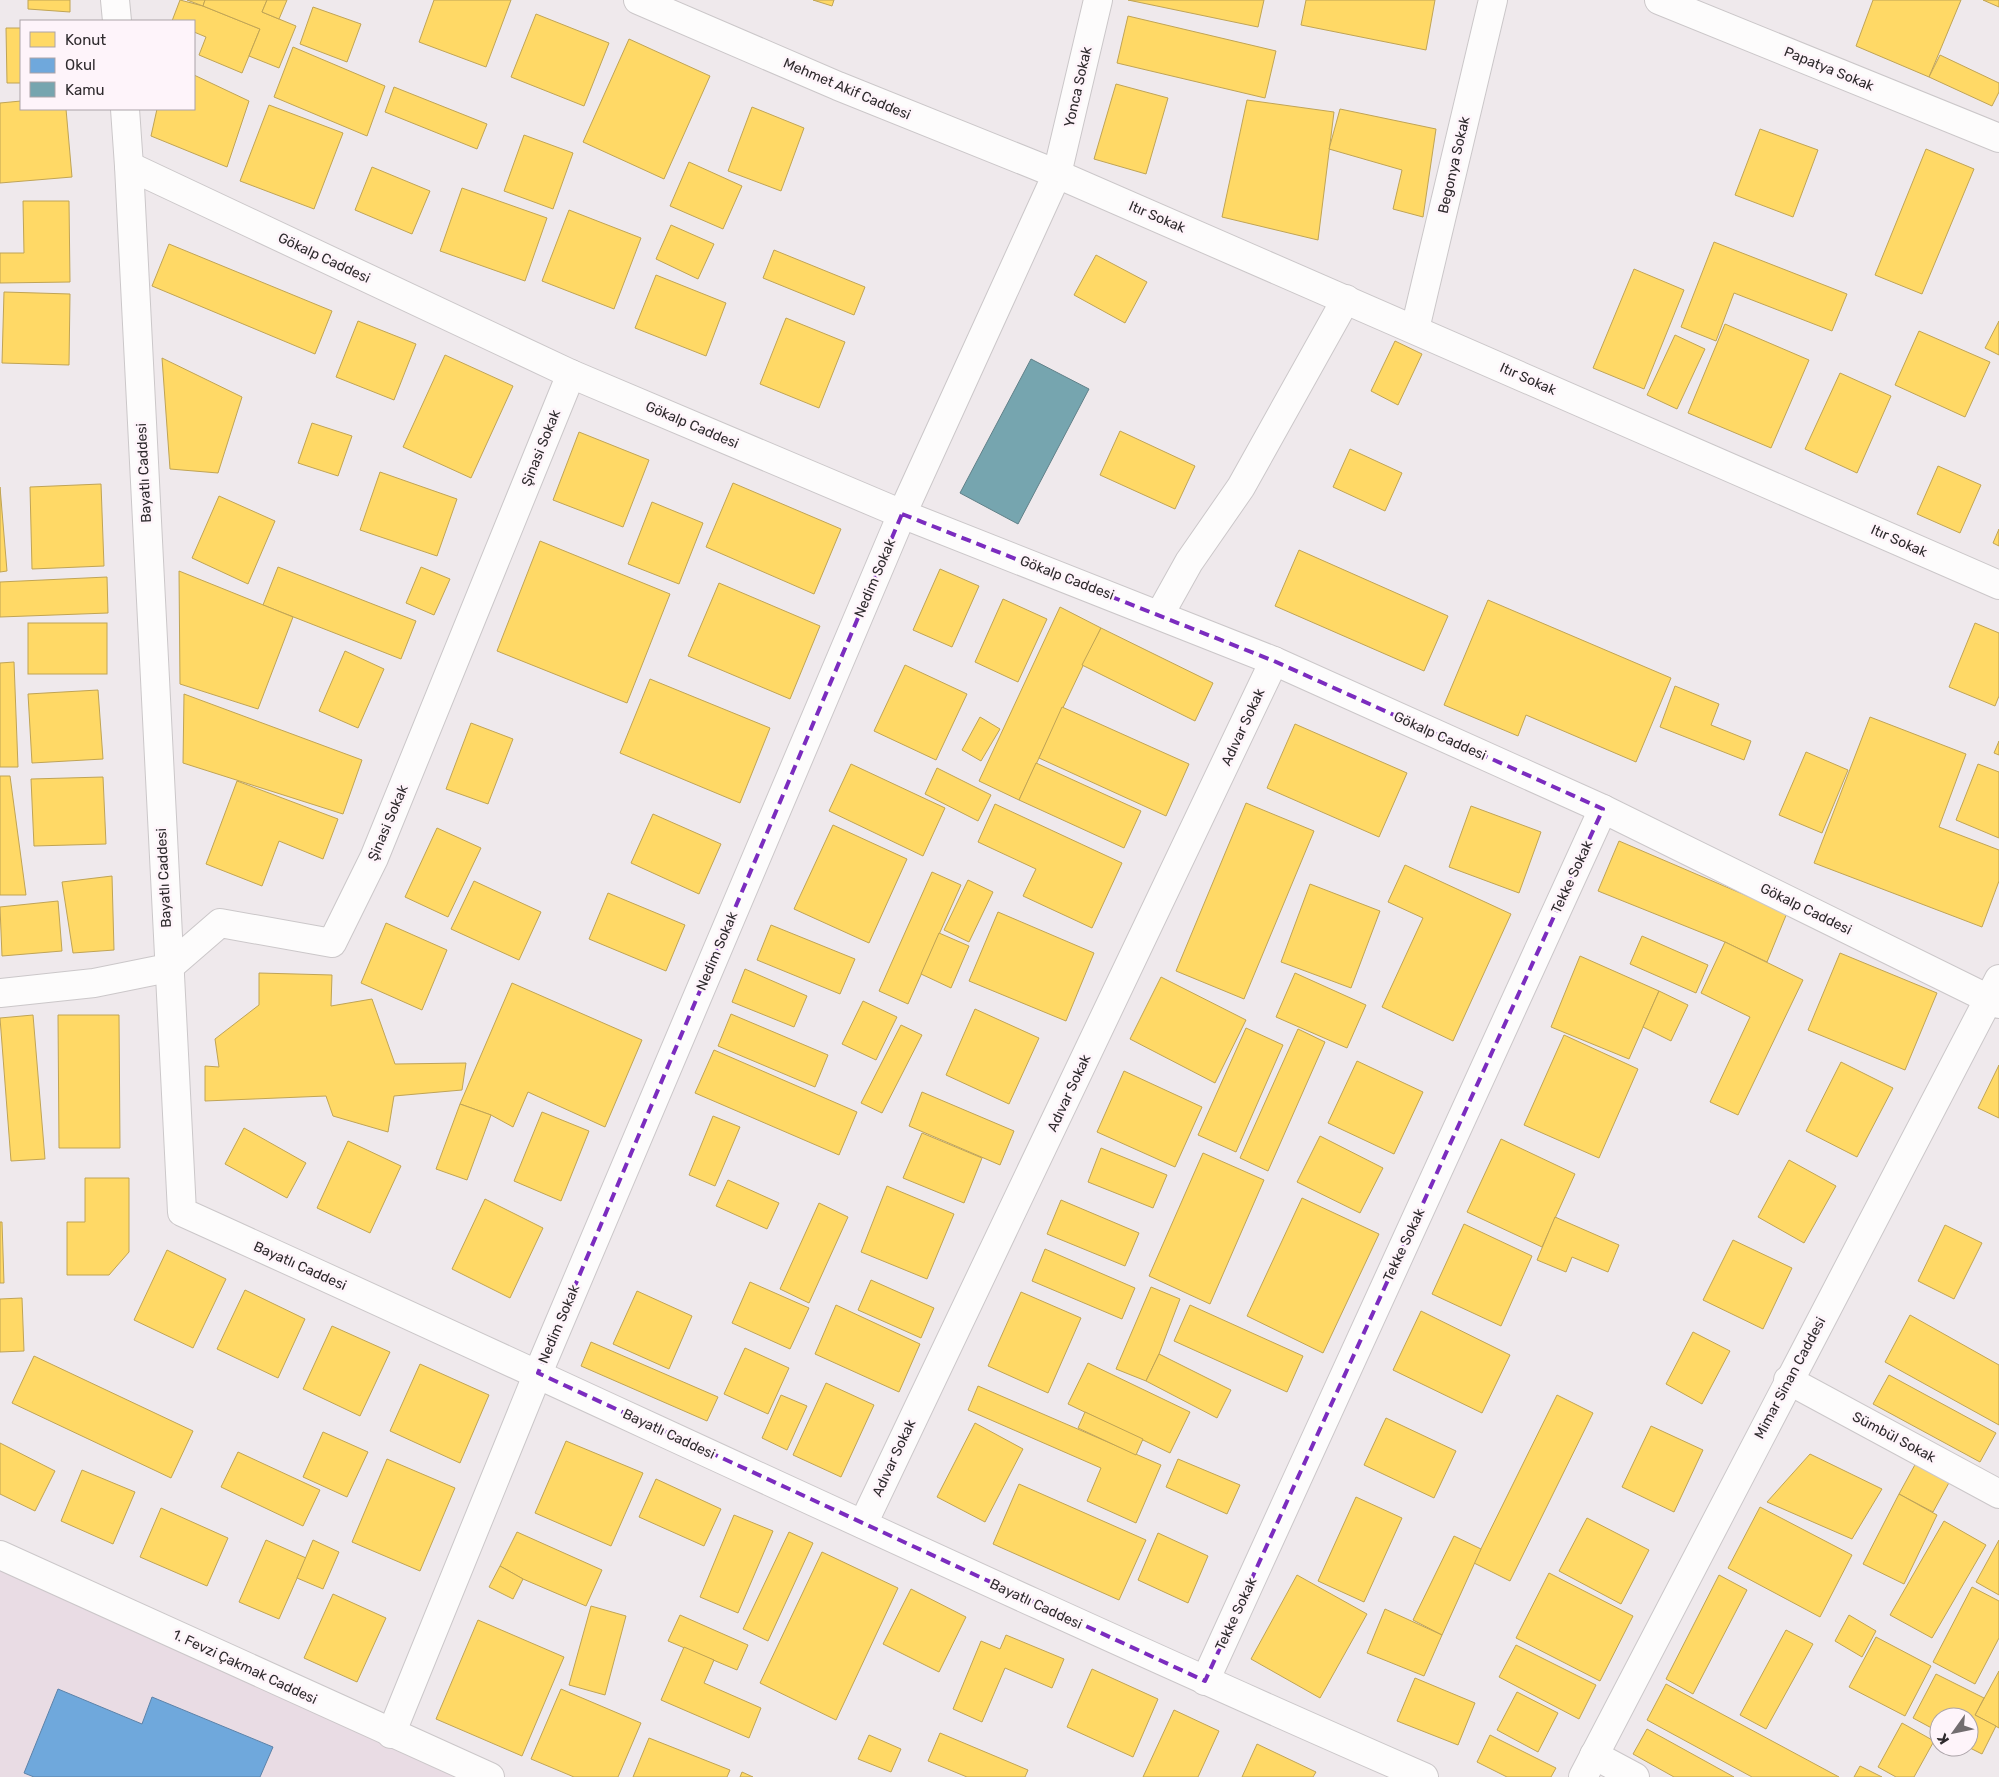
<svg xmlns="http://www.w3.org/2000/svg" width="1999" height="1777" font-family="Rubik,sans-serif">
<rect width="100%" height="100%" fill="#efe9ec"/>
<path fill="#e9dce4" d="M0,1555l490,222h-490z"/>
<g fill="#ffd966" stroke="#c0a455">
<path d="M28,0h42v12l-42,-3z"/>
<path d="M180,0l23,6 57,23 -18,44 -43,-18 7,-18 -12,-5v-11h-22z"/>
<path d="M187,0h18l-2,6z"/>
<path d="M205,0h62l-5,12 34,14 -17,42 -30,-12 11,-27 -57,-23z"/>
<path d="M267,0h20l-8,19 -17,-7z"/>
<path d="M434,0h77l-25,67 -67,-25z"/>
<path d="M813,0h21l-2,6z"/>
<path d="M1128,0h136l-6,27z"/>
<path d="M1306,0h129l-9,50 -125,-25z"/>
<path d="M1873,0h88l-32,77 -73,-31z"/>
<path d="M1983,0h16v7z"/>
<path d="M313,7l48,17 -14,38 -47,-18z"/>
<path d="M536,14l73,29 -25,63 -73,-29z"/>
<path d="M1128,16l148,35 -11,47 -148,-35z"/>
<path d="M6,28h15v55h-14z"/>
<path d="M629,39l81,37 -46,103 -81,-37z"/>
<path d="M293,47l92,39 -18,50 -93,-39z"/>
<path d="M1940,55l59,28v9l-7,14 -63,-29z"/>
<path d="M194,75l55,26 -22,66 -76,-31 6,-27h37z"/>
<path d="M1116,84l52,14 -22,76 -52,-15z"/>
<path d="M394,87l93,37 -10,25 -92,-37z"/>
<path d="M1247,100l87,12 -16,128 -96,-23z"/>
<path d="M21,101v8h45l6,68 -72,6v-80z"/>
<path d="M269,105l74,28 -29,76 -74,-28z"/>
<path d="M752,107l52,21 -23,63 -53,-20z"/>
<path d="M1340,109l96,20 -13,88 -30,-8 9,-39 -73,-21z"/>
<path d="M1760,129l58,21 -25,67 -58,-22z"/>
<path d="M524,135l49,18 -20,56 -49,-18z"/>
<path d="M1926,149l48,20 -52,125 -47,-19z"/>
<path d="M689,162l53,24 -19,43 -53,-23z"/>
<path d="M372,167l58,24 -18,43 -57,-24z"/>
<path d="M462,188l85,30 -22,63 -85,-30z"/>
<path d="M23,201h46l1,81 -70,1v-30h24z"/>
<path d="M569,210l72,28 -27,71 -72,-28z"/>
<path d="M671,225l43,19 -16,35 -42,-20z"/>
<path d="M1714,242l133,52 -15,37 -98,-38 -18,48 -35,-14z"/>
<path d="M169,244l163,67 -17,43 -163,-68z"/>
<path d="M774,250l91,37 -11,28 -91,-37z"/>
<path d="M1096,255l51,27 -22,41 -51,-28z"/>
<path d="M1634,269l50,21 -40,99 -51,-21z"/>
<path d="M656,275l70,28 -20,53 -71,-28z"/>
<path d="M4,292l66,2 -1,71 -67,-2z"/>
<path d="M786,318l59,24 -26,66 -59,-24z"/>
<path d="M358,321l58,23 -22,56 -58,-23z"/>
<path d="M1999,321v34l-14,-7z"/>
<path d="M1725,324l84,36 -38,88 -83,-35z"/>
<path d="M1919,331l71,31 -25,55 -70,-32z"/>
<path d="M1675,335l30,14 -28,60 -30,-14z"/>
<path d="M1395,341l27,13 -24,51 -27,-14z"/>
<path d="M445,355l68,31 -42,92 -68,-31z"/>
<path d="M162,358l80,39 -24,76 -48,-4z"/>
<path d="M1840,373l51,23 -34,77 -52,-24z"/>
<path d="M312,423l40,13 -14,40 -40,-13z"/>
<path d="M1120,431l75,35 -20,43 -75,-34z"/>
<path d="M579,432l70,28 -26,67 -70,-27z"/>
<path d="M1350,449l52,24 -17,38 -52,-24z"/>
<path d="M1938,466l43,19 -21,48 -43,-19z"/>
<path d="M380,472l77,27 -20,57 -77,-26z"/>
<path d="M733,483l108,46 -27,65 -108,-47z"/>
<path d="M101,484l3,82 -72,3 -2,-82z"/>
<path d="M0,487l7,84 -7,1z"/>
<path d="M219,496l56,25 -27,63 -56,-26z"/>
<path d="M652,502l51,21 -24,61 -51,-20z"/>
<path d="M1999,529v17l-6,-3z"/>
<path d="M540,541l130,53 -43,109 -130,-52z"/>
<path d="M1299,550l149,66 -24,55 -149,-65z"/>
<path d="M278,567l138,54 -15,38 -138,-54z"/>
<path d="M421,567l29,12 -16,36 -28,-12z"/>
<path d="M940,569l39,17 -27,61 -39,-17z"/>
<path d="M179,571l114,46 -35,92 -78,-25z"/>
<path d="M107,577l1,36 -108,4v-35z"/>
<path d="M719,583l101,43 -30,73 -102,-43z"/>
<path d="M1003,599l44,20 -29,63 -43,-20z"/>
<path d="M1488,600l183,78 -35,84 -110,-47 -8,21 -74,-31z"/>
<path d="M1060,607l41,21 -82,172 -40,-19z"/>
<rect x="28" y="623" width="79" height="51"/>
<path d="M1975,623l24,10v63l-4,10 -46,-19z"/>
<path d="M1101,628l112,55 -18,38 -113,-56z"/>
<path d="M345,651l39,18 -26,59 -39,-17z"/>
<path d="M14,662l4,105h-18v-104z"/>
<path d="M905,665l62,29 -31,66 -62,-29z"/>
<path d="M650,679l120,49 -30,75 -120,-50z"/>
<path d="M1675,686l44,18 -8,21 40,16 -7,19 -84,-33z"/>
<path d="M98,690l5,69 -71,4 -4,-69z"/>
<path d="M184,694l178,66 -19,54 -160,-51z"/>
<path d="M1062,707l127,57 -23,52 -127,-58z"/>
<path d="M980,717l20,12 -19,32 -19,-11z"/>
<path d="M1870,717l96,37 -27,73 60,23v31l-17,46 -168,-64z"/>
<path d="M471,723l42,16 -25,65 -42,-15z"/>
<path d="M1295,724l112,49 -28,64 -112,-49z"/>
<path d="M1999,741v14l-5,-2z"/>
<path d="M1806,752l42,18 -26,63 -43,-18z"/>
<path d="M1036,763l105,48 -17,37 -105,-48z"/>
<path d="M851,764l94,44 -22,48 -94,-45z"/>
<path d="M1978,764l21,8v66l-43,-18z"/>
<path d="M937,768l54,27 -13,26 -53,-27z"/>
<path d="M0,776h10l16,119h-26z"/>
<path d="M103,777l3,67 -72,2 -3,-67z"/>
<path d="M237,781l101,38 -15,40 -44,-18 -17,45 -56,-22z"/>
<path d="M1246,803l68,28 -70,168 -68,-28z"/>
<path d="M995,804l127,59 -30,65 -69,-32 13,-27 -58,-27z"/>
<path d="M1471,806l70,26 -22,61 -70,-26z"/>
<path d="M653,814l68,30 -22,50 -68,-31z"/>
<path d="M833,825l74,34 -38,84 -75,-34z"/>
<path d="M437,828l44,20 -33,69 -43,-20z"/>
<path d="M1619,841l168,72 -20,49 -42,-20 -127,-51z"/>
<path d="M1405,865l106,49 -58,127 -71,-34 41,-89 -35,-16z"/>
<path d="M932,872l29,13 -53,119 -29,-13z"/>
<path d="M112,876l2,74 -41,3 -11,-71z"/>
<path d="M968,880l25,12 -24,50 -25,-12z"/>
<path d="M474,881l67,31 -22,48 -68,-31z"/>
<path d="M1310,884l70,27 -29,77 -70,-26z"/>
<path d="M608,893l77,32 -19,46 -77,-32z"/>
<path d="M58,901l4,50 -60,5 -2,-49z"/>
<path d="M998,912l96,41 -28,68 -97,-40z"/>
<path d="M386,923l61,27 -25,60 -61,-27z"/>
<path d="M771,925l84,34 -15,35 -83,-34z"/>
<path d="M939,933l30,13 -18,42 -30,-14z"/>
<path d="M1642,936l66,29 -12,28 -66,-29z"/>
<path d="M1725,942l78,38 -65,135 -28,-13 40,-85 -49,-24z"/>
<path d="M1840,953l97,40 -32,77 -97,-40z"/>
<path d="M1580,956l79,35 -30,68 -78,-32z"/>
<path d="M745,969l62,27 -13,31 -62,-25z"/>
<path d="M259,973l73,2 -1,31 41,-7 23,65 71,-1 -4,27 -68,6 -6,36 -55,-16 -7,-20 -121,5v-35l14,1 -4,-28 44,-34z"/>
<path d="M1295,973l71,32 -19,43 -71,-31z"/>
<path d="M1161,977l85,43 -31,63 -85,-44z"/>
<path d="M512,983l130,57 -37,87 -77,-35 -15,35 -22,-12 -31,-11z"/>
<path d="M1659,991l29,14 -17,36 -28,-14z"/>
<path d="M863,1001l34,16 -21,43 -34,-16z"/>
<path d="M975,1009l64,29 -30,66 -63,-29z"/>
<path d="M731,1014l97,41 -13,32 -97,-41z"/>
<path d="M33,1015l12,144 -34,2 -11,-143z"/>
<path d="M58,1015h61l1,133h-61z"/>
<path d="M901,1025l21,10 -40,78 -21,-10z"/>
<path d="M1246,1028l37,17 -47,107 -38,-17z"/>
<path d="M1298,1029l27,13 -57,129 -28,-13z"/>
<path d="M1564,1035l74,34 -39,89 -75,-33z"/>
<path d="M714,1050l143,62 -18,43 -144,-62z"/>
<path d="M1357,1061l66,31 -29,62 -66,-31z"/>
<path d="M1841,1062l52,26 -36,69 -51,-26z"/>
<path d="M1999,1065v53l-21,-10z"/>
<path d="M1124,1071l78,36 -27,60 -78,-35z"/>
<path d="M922,1092l92,39 -14,34 -91,-39z"/>
<path d="M460,1104l31,11 -24,65 -31,-11z"/>
<path d="M542,1112l47,19 -28,70 -47,-20z"/>
<path d="M713,1116l27,11 -25,59 -26,-11z"/>
<path d="M244,1128l62,35 -19,35 -62,-34z"/>
<path d="M922,1133l60,25 -18,45 -61,-25z"/>
<path d="M1320,1136l63,32 -23,45 -63,-31z"/>
<path d="M1501,1139l74,35 -33,73 -75,-35z"/>
<path d="M348,1141l53,25 -31,67 -53,-25z"/>
<path d="M1101,1148l66,27 -14,33 -65,-26z"/>
<path d="M1203,1153l61,27 -54,124 -61,-28z"/>
<path d="M1789,1160l47,26 -32,57 -46,-26z"/>
<path d="M85,1178h44v74l-20,23h-42v-53h18z"/>
<path d="M728,1180l51,23 -12,26 -51,-23z"/>
<path d="M887,1186l67,28 -27,65 -66,-27z"/>
<path d="M1302,1198l77,36 -56,119 -76,-37z"/>
<path d="M485,1199l58,29 -33,70 -58,-29z"/>
<path d="M1061,1200l78,33 -14,33 -78,-32z"/>
<path d="M819,1203l29,14 -39,86 -29,-14z"/>
<path d="M1555,1217l64,28 -11,27 -36,-15 -6,15 -29,-12z"/>
<path d="M0,1222h2l2,61h-4z"/>
<path d="M1464,1224l68,32 -31,70 -69,-32z"/>
<path d="M1945,1225l37,18 -28,56 -36,-18z"/>
<path d="M1733,1240l59,28 -29,61 -60,-29z"/>
<path d="M1045,1249l90,39 -13,31 -90,-38z"/>
<path d="M167,1250l59,29 -33,69 -59,-28z"/>
<path d="M871,1280l63,28 -13,30 -63,-28z"/>
<path d="M750,1282l59,26 -19,41 -58,-26z"/>
<path d="M1151,1287l29,12 -21,55 -13,27 -30,-12z"/>
<path d="M245,1290l60,29 -27,59 -61,-29z"/>
<path d="M637,1291l55,25 -23,53 -56,-25z"/>
<path d="M1021,1292l60,26 -33,75 -60,-27z"/>
<path d="M22,1298l2,53 -24,1v-53z"/>
<path d="M836,1305l84,39 -21,48 -84,-38z"/>
<path d="M1190,1305l113,51 -16,36 -113,-51z"/>
<path d="M1421,1311l89,44 -28,58 -89,-43z"/>
<path d="M1910,1315l89,50v60l-114,-63z"/>
<path d="M332,1326l58,26 -30,64 -57,-27z"/>
<path d="M1693,1332l37,19 -28,53 -36,-20z"/>
<path d="M591,1342l127,55 -11,24 -126,-55z"/>
<path d="M745,1348l44,20 -21,46 -44,-20z"/>
<path d="M1159,1354l72,36 -14,28 -71,-37z"/>
<path d="M34,1356l159,75 -22,47 -159,-75z"/>
<path d="M1088,1363l102,49 -20,41 -102,-49z"/>
<path d="M420,1364l69,31 -29,68 -70,-32z"/>
<path d="M1889,1375l107,58 -16,29 -107,-58z"/>
<path d="M826,1383l48,22 -33,72 -48,-22z"/>
<path d="M978,1386l183,79 -25,58 -49,-22 14,-33 -133,-58z"/>
<path d="M781,1395l26,11 -20,44 -25,-12z"/>
<path d="M1557,1395l36,18 -83,168 -36,-18z"/>
<path d="M1085,1412l58,27 -7,16 -58,-27z"/>
<path d="M1386,1418l70,33 -22,47 -70,-33z"/>
<path d="M975,1423l48,26 -38,73 -48,-25z"/>
<path d="M1651,1426l52,24 -29,62 -52,-25z"/>
<path d="M323,1432l45,20 -21,45 -44,-20z"/>
<path d="M566,1441l77,32 -32,73 -76,-33z"/>
<path d="M0,1443l55,28 -20,40 -35,-17z"/>
<path d="M238,1452l82,38 -17,36 -82,-39z"/>
<path d="M1810,1454l72,35 -30,50 -85,-37z"/>
<path d="M387,1459l68,29 -35,83 -68,-29z"/>
<path d="M1178,1459l62,26 -13,29 -61,-27z"/>
<path d="M1917,1461l34,18 -18,33 -34,-18z"/>
<path d="M82,1470l53,22 -22,52 -52,-23z"/>
<path d="M656,1479l65,30 -17,37 -65,-29z"/>
<path d="M1019,1484l127,56 -27,60 -126,-56z"/>
<path d="M1899,1494l38,21 -33,69 -41,-20z"/>
<path d="M1356,1497l46,21 -38,84 -46,-21z"/>
<path d="M1760,1507l92,48 -32,62 -92,-49z"/>
<path d="M161,1508l67,30 -21,48 -67,-29z"/>
<path d="M734,1515l39,16 -35,82 -38,-16z"/>
<path d="M1587,1518l62,32 -28,54 -62,-33z"/>
<path d="M1944,1521l42,24 -54,93 -42,-23z"/>
<path d="M517,1532l85,38 -16,36 -63,-27 -23,-13z"/>
<path d="M789,1532l24,11 -45,98 -25,-12z"/>
<path d="M1158,1533l50,23 -20,47 -50,-23z"/>
<path d="M1454,1536l27,13 -39,86 -29,-15z"/>
<path d="M266,1540l40,18 -27,61 -40,-17z"/>
<path d="M313,1540l26,12 -16,37 -26,-11z"/>
<path d="M1999,1540v55l-23,-13z"/>
<path d="M822,1552l76,36 -62,132 -76,-37z"/>
<path d="M500,1566l23,13 -10,20 -24,-12z"/>
<path d="M1549,1573l84,43 -33,65 -84,-43z"/>
<path d="M1297,1575l70,39 -47,84 -69,-39z"/>
<path d="M1719,1575l28,15 -54,104 -27,-15z"/>
<path d="M1972,1587l27,14v37l-24,46 -42,-22z"/>
<path d="M911,1589l55,28 -27,55 -56,-28z"/>
<path d="M333,1594l53,24 -29,64 -53,-24z"/>
<path d="M591,1606l35,10 -21,79 -36,-10z"/>
<path d="M1385,1609l57,26 -18,41 -57,-23z"/>
<path d="M680,1615l68,30 -11,25 -69,-29z"/>
<path d="M1849,1615l27,16 -14,26 -27,-16z"/>
<path d="M478,1620l86,37 -42,99 -86,-37z"/>
<path d="M1786,1630l27,14 -47,85 -26,-14z"/>
<path d="M1006,1635l58,24 -12,29 -47,-20 -23,54 -29,-13 28,-68 19,8z"/>
<path d="M1876,1637l55,29 -26,50 -56,-29z"/>
<path d="M1516,1645l80,40 -17,34 -80,-42z"/>
<path d="M684,1647l30,13 -10,23 57,25 -12,30 -88,-38z"/>
<path d="M1092,1669l66,30 -25,58 -66,-30z"/>
<path d="M1999,1671v57l-24,-13z"/>
<path d="M1936,1674l48,24 -9,17 21,11 -14,28 -14,-7 1,-30h-30v15l-26,-14z"/>
<path d="M1415,1678l60,25 -17,42 -61,-24z"/>
<path d="M1666,1684l173,93h-87l-105,-57z"/>
<path d="M561,1689l80,34 -23,54h-44l-43,-18z"/>
<path d="M1517,1692l41,21 -20,39 -41,-22z"/>
<path d="M1174,1710l45,21 -21,46h-55z"/>
<path d="M1902,1723l32,18 -20,36h-18l-18,-10z"/>
<path d="M1647,1729l87,48h-60l-41,-23z"/>
<path d="M940,1733l88,37 -3,7h-58l-39,-16z"/>
<path d="M869,1735l32,14 -10,23 -33,-13z"/>
<path d="M1490,1735l66,33 -5,9h-44l-30,-15z"/>
<path d="M649,1738l81,32 -3,7h-94z"/>
<path d="M1257,1744l59,28 -3,5h-71z"/>
<path d="M1860,1766l22,11h-28z"/>
<path d="M742,1772l11,5h-13z"/>
</g>
<path fill="#6fa8dc" stroke="#5c82a8" d="M58,1689l84,35 10,-27 121,50 -13,30h-226l-10,-4z"/>
<path fill="#76a5af" stroke="#608088" d="M1031,359l58,30 -71,135 -58,-31z"/>
<g fill="none" stroke-linecap="round" stroke-linejoin="round">
<g stroke="#cbc7c9" stroke-width="30">
<g id="minor">
<path d="M115,0l2,21"/>
<path d="M638,0l200,86 219,88 942,411"/>
<path d="M1659,0l340,138"/>
<path d="M125,109l4,57 53,1046c414,187 825,383 1242,565"/>
<path d="M129,166l442,208 331,140 372,147 329,148 396,195"/>
<path d="M1415,329l78,-329"/>
<path d="M1160,614l29,-52 52,-75 105,-188"/>
<path d="M0,993l94,-10 74,-15 52,-45 112,20 42,-85 197,-484"/>
<path d="M1788,1380l211,114"/>
<path d="M863,1524l411,-863"/>
<path d="M0,1555l490,222"/>
<path d="M1205,1681l398,-872"/>
<path d="M391,1734l147,-361 364,-859 155,-340 41,-174"/>
<path d="M1594,1755l41,22"/>
<path d="M1583,1777l416,-798"/>
</g>
</g>
<use href="#minor" stroke="#fdfcfc" stroke-width="28"/>
</g>
<path fill="none" stroke="#7b2cbf" stroke-width="4" stroke-dasharray="10 6" stroke-linejoin="round" d="M902,514l372,147 329,148 -398,872 -667,-308z"/>
<g text-anchor="middle" dominant-baseline="central" stroke-width="5" stroke-linejoin="round" paint-order="stroke">
<g font-size="14" fill="#2e2a2d" stroke="#fef4fa">
<text transform="translate(1829 69) rotate(22)">Papatya Sokak</text>
<text transform="translate(1078 87) rotate(-77)">Yonca Sokak</text>
<text transform="translate(847 89) rotate(23)">Mehmet Akif Caddesi</text>
<text transform="translate(1454 165) rotate(-77)">Begonya Sokak</text>
<text transform="translate(1157 217) rotate(23)">Itır Sokak</text>
<text transform="translate(324 258) rotate(25)">Gökalp Caddesi</text>
<text transform="translate(1528 379) rotate(24)">Itır Sokak</text>
<text transform="translate(692 425) rotate(23)">Gökalp Caddesi</text>
<text transform="translate(541 448) rotate(-68)">Şinasi Sokak</text>
<text transform="translate(144 473) rotate(-93)">Bayatlı Caddesi</text>
<text transform="translate(1899 541) rotate(24)">Itır Sokak</text>
<text transform="translate(875 578) rotate(-67)">Nedim Sokak</text>
<text transform="translate(1067 578) rotate(21)">Gökalp Caddesi</text>
<text transform="translate(1243 727) rotate(-65)">Adıvar Sokak</text>
<text transform="translate(1440 736) rotate(24)">Gökalp Caddesi</text>
<text transform="translate(388 823) rotate(-67)">Şinasi Sokak</text>
<text transform="translate(1572 877) rotate(-65)">Tekke Sokak</text>
<text transform="translate(164 878) rotate(-93)">Bayatlı Caddesi</text>
<text transform="translate(1806 909) rotate(26)">Gökalp Caddesi</text>
<text transform="translate(717 951) rotate(-67)">Nedim Sokak</text>
<text transform="translate(1069 1093) rotate(-65)">Adıvar Sokak</text>
<text transform="translate(1404 1245) rotate(-65)">Tekke Sokak</text>
<text transform="translate(300 1266) rotate(24)">Bayatlı Caddesi</text>
<text transform="translate(559 1324) rotate(-67)">Nedim Sokak</text>
<text transform="translate(1790 1378) rotate(-62)">Mimar Sinan Caddesi</text>
<text transform="translate(669 1434) rotate(25)">Bayatlı Caddesi</text>
<text transform="translate(1894 1437) rotate(28)">Sümbül Sokak</text>
<text transform="translate(894 1458) rotate(-65)">Adıvar Sokak</text>
<text transform="translate(1036 1604) rotate(25)">Bayatlı Caddesi</text>
<text transform="translate(1236 1614) rotate(-65)">Tekke Sokak</text>
<text transform="translate(245 1667) rotate(25)">1. Fevzi Çakmak Caddesi</text>
</g>
</g>
<rect x="20" y="20" width="175" height="90" fill="#fef4fa" stroke="#aba3a8"/>
<rect x="30" y="32" width="25" height="15" fill="#ffd966" stroke="#aba3a8"/>
<text x="65" y="45" font-size="15" fill="#2e2a2d">Konut</text>
<rect x="30" y="58" width="25" height="15" fill="#6fa8dc" stroke="#aba3a8"/>
<text x="65" y="70" font-size="15" fill="#2e2a2d">Okul</text>
<rect x="30" y="82" width="25" height="15" fill="#76a5af" stroke="#aba3a8"/>
<text x="65" y="95" font-size="15" fill="#2e2a2d">Kamu</text>
<g transform="translate(1954 1732) rotate(237)"><circle r="24" fill="#fef4fa" stroke="#aba3a8"/>
<path d="M0-4L9 19L0 12L-9 19Z" fill="#726d70"/>
<text y="-8" font-size="14" font-weight="bold" text-anchor="middle" fill="#2e2a2d">K</text>
</g>
</svg>
